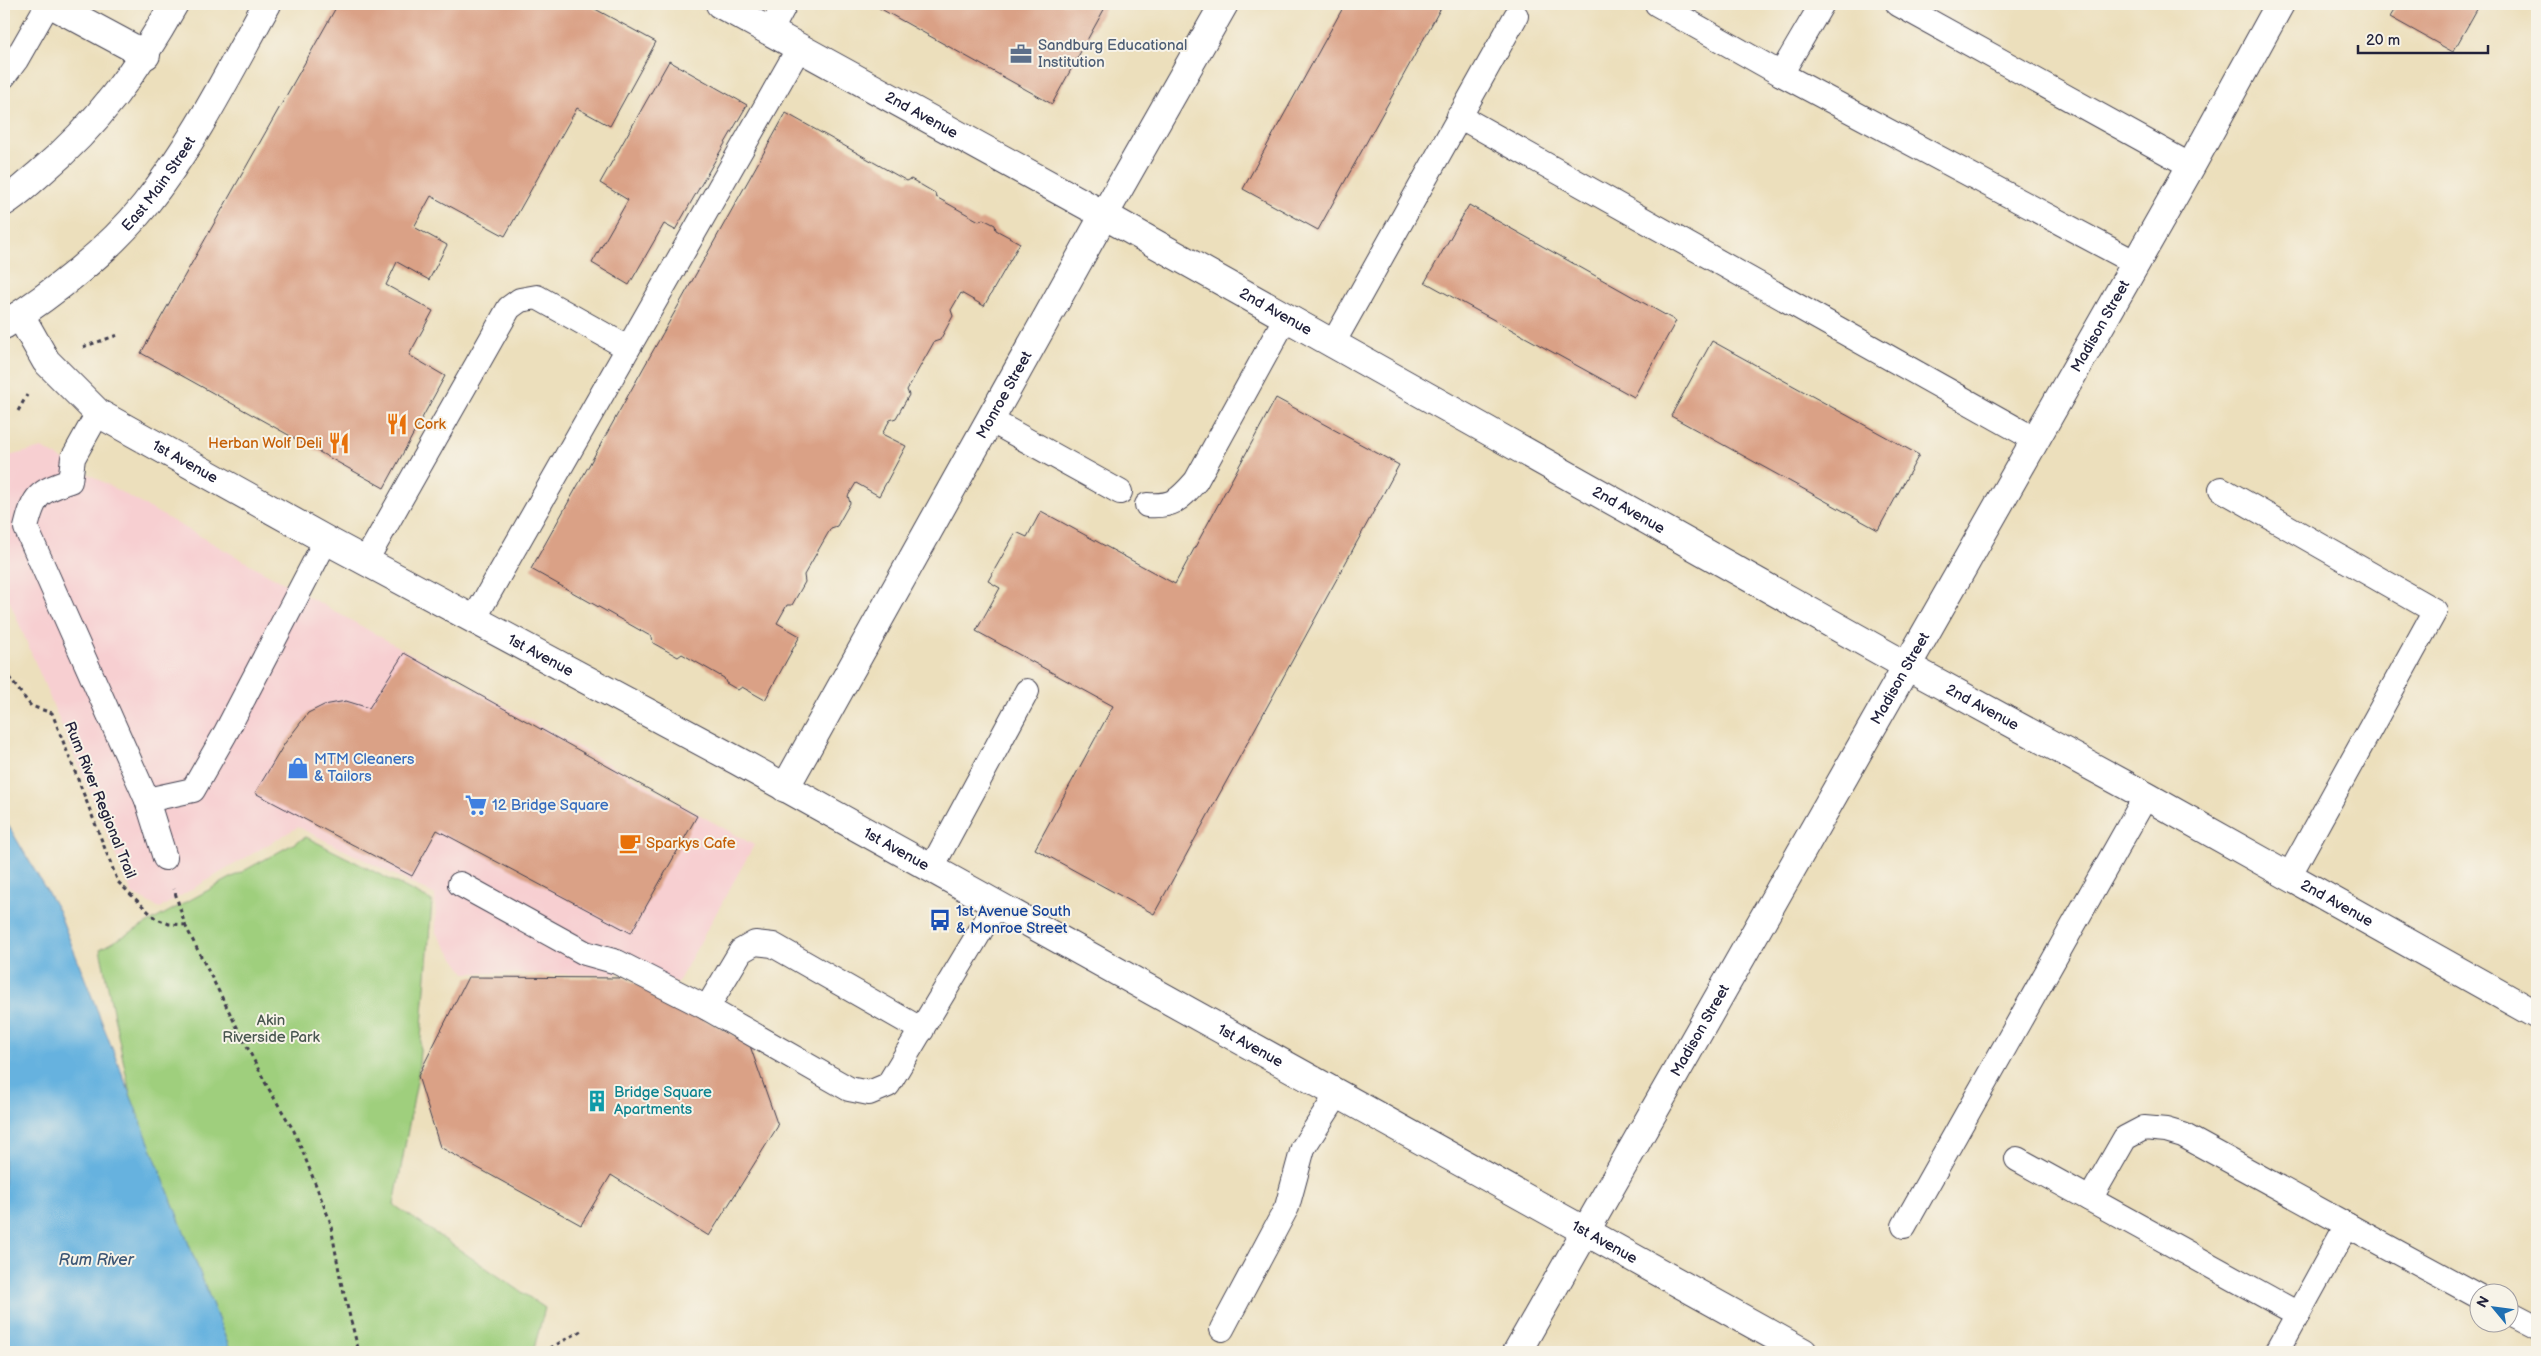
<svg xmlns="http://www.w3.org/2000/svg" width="2541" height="1356" font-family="'Balsamiq Sans',sans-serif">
<rect width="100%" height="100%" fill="#f7f3e8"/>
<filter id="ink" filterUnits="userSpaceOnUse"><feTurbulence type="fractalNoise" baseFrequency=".02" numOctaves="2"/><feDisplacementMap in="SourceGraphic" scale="10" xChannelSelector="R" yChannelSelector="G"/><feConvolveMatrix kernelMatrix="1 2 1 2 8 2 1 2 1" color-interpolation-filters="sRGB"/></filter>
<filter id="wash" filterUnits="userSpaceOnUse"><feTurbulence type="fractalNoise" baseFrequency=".0096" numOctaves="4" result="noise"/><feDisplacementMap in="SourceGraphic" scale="20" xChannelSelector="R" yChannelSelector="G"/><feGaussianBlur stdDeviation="1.12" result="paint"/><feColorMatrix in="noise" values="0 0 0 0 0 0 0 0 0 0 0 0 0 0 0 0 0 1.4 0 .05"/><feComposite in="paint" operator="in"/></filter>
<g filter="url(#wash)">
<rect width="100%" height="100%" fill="#ecdfbc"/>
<path fill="#f7cfd1" d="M42,448l712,397 -77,139 -50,-27 -11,18 -151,-2 -29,-40 -1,-38 -137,-68 -138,81 -28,-14 -128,-306v-131z"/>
<path fill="#9fcf7d" stroke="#60785c" d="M306,837l126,64 -14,175 -24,129 151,103 -12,44h-302l-100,-254 -31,-149z"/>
<path fill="#66b2df" stroke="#446a8d" d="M4,818l54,92 173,442h-227z"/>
<g id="blocks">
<g fill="#daa186">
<path d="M338,4h248l70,38 -46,84 -33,-18 -72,128 -74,-40 -17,31 33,18 -18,35 -32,-18 -11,23 47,26 -24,44 36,21 -61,112 -243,-135z"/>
<path d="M872,4h235l-55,100z"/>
<path d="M1345,4h98l-125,226 -75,-41z"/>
<path d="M2398,4h82l-27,48 -63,-35z"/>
<path d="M669,61l78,44 -72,125 -11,-6 -35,61 -37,-22 36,-63 -28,-17z"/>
<path d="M786,113l121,68 4,-2 24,14 1,4 43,24 4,-2 12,6 1,5 24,13 -36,63 -23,-13 -10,17 2,6 -13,24 -6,2 -27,48 2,5 -13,23 -6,2 -8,14 24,12 -27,50 -23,-13 -8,13 2,7 -13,23 -6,2 -27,47 1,7 -13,23h-5l-10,18 23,13 -35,64 -23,-13 -4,3 -12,-7 -2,-5 -42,-24 -4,3 -25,-14 -1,-6 -121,-68z"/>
<path d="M1469,205l207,116 -42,76 -209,-115z"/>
<path d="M1712,341l207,114 -41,75 -207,-114z"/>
<path d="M1276,398l123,67 -245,449 -119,-65 78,-143 -137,-75 24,-43 -12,-7 28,-49 11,5 14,-26 134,73z"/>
<path d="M404,653l293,163 -66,117 -194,-103 -25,46 -157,-83 30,-50 23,-30 16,-8 22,-4 23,7z"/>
<path d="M468,977l157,1 124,65 29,83 -69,110 -98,-61 -30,50 -141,-78 -22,-71z"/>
</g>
</g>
</g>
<g filter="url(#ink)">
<use href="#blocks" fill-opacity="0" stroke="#403e4e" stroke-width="1"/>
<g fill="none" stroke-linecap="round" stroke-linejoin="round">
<g stroke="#403e4e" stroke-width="26">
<g id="lane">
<path d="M1657,4l124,70 355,189"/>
<path d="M1898,4l293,162"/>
<path d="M770,32l15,-28"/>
<path d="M1781,74l41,-70"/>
<path d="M4,76l12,-16 32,-56"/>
<path d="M1459,116l577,324"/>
<path d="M1332,345l184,-329"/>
<path d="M98,413l-25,45 -3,23c-32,11 -36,14 -44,47l121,272 18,58"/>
<path d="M990,420l130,72"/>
<path d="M2221,489l214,122 -146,265"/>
<path d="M1147,505c27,2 33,-6 49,-24l89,-162"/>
<path d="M365,562l144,-254 11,-8 17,-3 91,51"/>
<path d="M474,619l325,-571"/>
<path d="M147,800l46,-10 32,-56 101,-194"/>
<path d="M931,869l96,-178"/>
<path d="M460,884l125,69 32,9 90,46 142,81 20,4 19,-8 108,-180"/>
<path d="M707,1008l34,-57 14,-8 18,2 149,85"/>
<path d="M2017,1159l281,155"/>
<path d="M2090,1199l35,-61 19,-10 22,2 17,5 164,90"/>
<path d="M1904,1226l242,-430"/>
<path d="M2508,1312l29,15"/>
<path d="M1222,1329l65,-122 16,-59 34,-53"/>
<path d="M2277,1352l70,-127 131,71"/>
</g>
</g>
<g stroke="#403e4e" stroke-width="30">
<g id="street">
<path d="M51,4l95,51"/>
<path id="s1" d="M720,4l384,211 803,451 239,130 391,219"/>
<path id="s2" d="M20,315l26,46 52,52 228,127 410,220 1067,592"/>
<path id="s3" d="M785,788l319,-573 120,-211"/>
<path id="s4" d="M1517,1352l674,-1186 89,-162"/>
</g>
</g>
<g stroke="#403e4e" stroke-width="30">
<g id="secondary">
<path d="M4,202c13,-8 24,-19 36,-29 58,-49 97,-103 134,-169"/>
<path id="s5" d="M4,325c49,-31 105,-75 141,-120 49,-62 84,-133 122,-201"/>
</g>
</g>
<g stroke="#403e4e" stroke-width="3" stroke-dasharray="4 4" stroke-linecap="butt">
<path d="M83,347l35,-12"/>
<path d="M18,411l9,-16"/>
<path d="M4,671l27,35 21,7 66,169 37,36 14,6 16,1 -11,-36"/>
<path d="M185,925l82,161 27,45 10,24 26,66 11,61 18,70"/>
<path d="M543,1352l38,-21"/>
</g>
<use href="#lane" stroke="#fff" stroke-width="24"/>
<use href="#street" stroke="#fff" stroke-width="28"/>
<use href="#secondary" stroke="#fff" stroke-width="28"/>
</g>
</g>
<defs>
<g id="office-bare" transform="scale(1.725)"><path d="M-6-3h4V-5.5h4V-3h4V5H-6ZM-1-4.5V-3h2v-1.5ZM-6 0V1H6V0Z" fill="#5c6f8a" stroke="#f7f3e8" stroke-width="2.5" paint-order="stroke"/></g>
<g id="restaurant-bare" transform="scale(1.725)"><path d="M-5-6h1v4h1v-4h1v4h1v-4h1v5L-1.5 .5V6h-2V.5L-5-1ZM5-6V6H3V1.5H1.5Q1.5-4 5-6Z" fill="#e8710a" stroke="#f7f3e8" stroke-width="2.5" paint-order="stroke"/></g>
<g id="shop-bare" transform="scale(1.725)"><path d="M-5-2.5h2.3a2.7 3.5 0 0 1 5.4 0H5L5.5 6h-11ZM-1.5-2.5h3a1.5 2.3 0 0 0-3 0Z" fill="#3f7fe0" stroke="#f7f3e8" stroke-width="2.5" paint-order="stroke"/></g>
<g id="supermarket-bare" transform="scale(1.725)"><path d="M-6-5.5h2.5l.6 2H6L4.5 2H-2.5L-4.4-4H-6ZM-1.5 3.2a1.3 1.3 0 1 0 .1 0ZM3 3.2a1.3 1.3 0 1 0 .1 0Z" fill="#3f7fe0" stroke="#f7f3e8" stroke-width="2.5" paint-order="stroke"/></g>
<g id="cafe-bare" transform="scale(1.725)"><path d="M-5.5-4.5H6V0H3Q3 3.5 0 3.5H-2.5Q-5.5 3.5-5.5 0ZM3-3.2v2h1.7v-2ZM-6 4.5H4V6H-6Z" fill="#e8710a" stroke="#f7f3e8" stroke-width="2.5" paint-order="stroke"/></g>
<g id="bus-bare" transform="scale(1.725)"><path d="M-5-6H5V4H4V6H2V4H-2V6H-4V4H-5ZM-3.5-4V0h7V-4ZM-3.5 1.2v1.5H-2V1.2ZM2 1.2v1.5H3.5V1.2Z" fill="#1a4fb4" stroke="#f7f3e8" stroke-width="2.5" paint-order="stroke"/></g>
<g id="building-bare" transform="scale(1.725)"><path d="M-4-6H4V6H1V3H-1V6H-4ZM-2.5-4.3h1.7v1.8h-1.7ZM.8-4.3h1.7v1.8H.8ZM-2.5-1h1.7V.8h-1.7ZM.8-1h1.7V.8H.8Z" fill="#0f9aa8" stroke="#f7f3e8" stroke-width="2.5" paint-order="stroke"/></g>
</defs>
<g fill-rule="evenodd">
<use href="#office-bare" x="1021" y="54"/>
<use href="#restaurant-bare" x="397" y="424"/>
<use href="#restaurant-bare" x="339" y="443"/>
<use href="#shop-bare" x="298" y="768"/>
<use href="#supermarket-bare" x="476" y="805"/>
<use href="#cafe-bare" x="630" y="843"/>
<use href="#bus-bare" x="940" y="920"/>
<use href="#building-bare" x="597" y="1101"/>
</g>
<g text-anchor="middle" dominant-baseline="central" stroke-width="4" stroke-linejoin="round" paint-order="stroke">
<g font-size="15" fill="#4e5e75" stroke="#f7f3e8" text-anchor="start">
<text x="1038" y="45">Sandburg Educational<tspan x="1038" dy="17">Institution</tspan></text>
</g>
<g font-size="15" fill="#22223b" stroke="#f7f3e8">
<text stroke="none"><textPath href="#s1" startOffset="230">2nd Avenue</textPath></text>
<text stroke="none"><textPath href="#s5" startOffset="211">East Main Street</textPath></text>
<text stroke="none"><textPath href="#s1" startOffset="635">2nd Avenue</textPath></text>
<text stroke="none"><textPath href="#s4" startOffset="1180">Madison Street</textPath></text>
<text stroke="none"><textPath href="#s3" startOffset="450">Monroe Street</textPath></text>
<text stroke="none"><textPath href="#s2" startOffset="226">1st Avenue</textPath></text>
<text stroke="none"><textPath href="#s1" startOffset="1040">2nd Avenue</textPath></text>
<text stroke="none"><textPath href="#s2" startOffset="631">1st Avenue</textPath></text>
<text stroke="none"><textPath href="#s4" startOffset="775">Madison Street</textPath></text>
<text stroke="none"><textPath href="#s1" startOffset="1445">2nd Avenue</textPath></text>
<text transform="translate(100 800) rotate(68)">Rum River Regional Trail</text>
<text stroke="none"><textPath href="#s2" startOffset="1036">1st Avenue</textPath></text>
<text stroke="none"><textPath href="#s1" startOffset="1850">2nd Avenue</textPath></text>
<text stroke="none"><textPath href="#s4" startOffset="370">Madison Street</textPath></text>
<text stroke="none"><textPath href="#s2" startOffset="1441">1st Avenue</textPath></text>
<text stroke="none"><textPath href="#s2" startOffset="1846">1st Avenue</textPath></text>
</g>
<g font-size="15" fill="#c56008" stroke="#f7f3e8" text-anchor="start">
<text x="414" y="424">Cork</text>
<text x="322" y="443" text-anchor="end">Herban Wolf Deli</text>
<text x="646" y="843">Sparkys Cafe</text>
</g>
<g font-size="15" fill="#366cbe" stroke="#f7f3e8" text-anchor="start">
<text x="314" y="759">MTM Cleaners<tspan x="314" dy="17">&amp; Tailors</tspan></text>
<text x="492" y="805">12 Bridge Square</text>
</g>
<g font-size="15" fill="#164399" stroke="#f7f3e8" text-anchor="start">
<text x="956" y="911">1st Avenue South<tspan x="956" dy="17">&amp; Monroe Street</tspan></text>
</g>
<g font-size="15" fill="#48564f" stroke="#f7f3e8">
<text x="271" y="1020">Akin<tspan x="271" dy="17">Riverside Park</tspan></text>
</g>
<g font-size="15" fill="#0d838f" stroke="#f7f3e8" text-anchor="start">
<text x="614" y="1092">Bridge Square<tspan x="614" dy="17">Apartments</tspan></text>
</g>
<g font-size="16" font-style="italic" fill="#3a5474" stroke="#f7f3e8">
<text x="96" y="1260">Rum River</text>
</g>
</g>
<rect width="2541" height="1356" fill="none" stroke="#f7f3e8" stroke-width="20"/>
<g transform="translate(2494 1308) rotate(299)"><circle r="24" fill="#f7f3e8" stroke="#a29fa3"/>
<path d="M0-4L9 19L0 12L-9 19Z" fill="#1f6fb2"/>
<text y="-8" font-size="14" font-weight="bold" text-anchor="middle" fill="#22223b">N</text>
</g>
<path d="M2358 45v8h130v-8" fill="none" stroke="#22223b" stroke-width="2.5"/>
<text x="2366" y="45" font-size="15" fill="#22223b" stroke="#f7f3e8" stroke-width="4" paint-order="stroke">20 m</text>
</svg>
